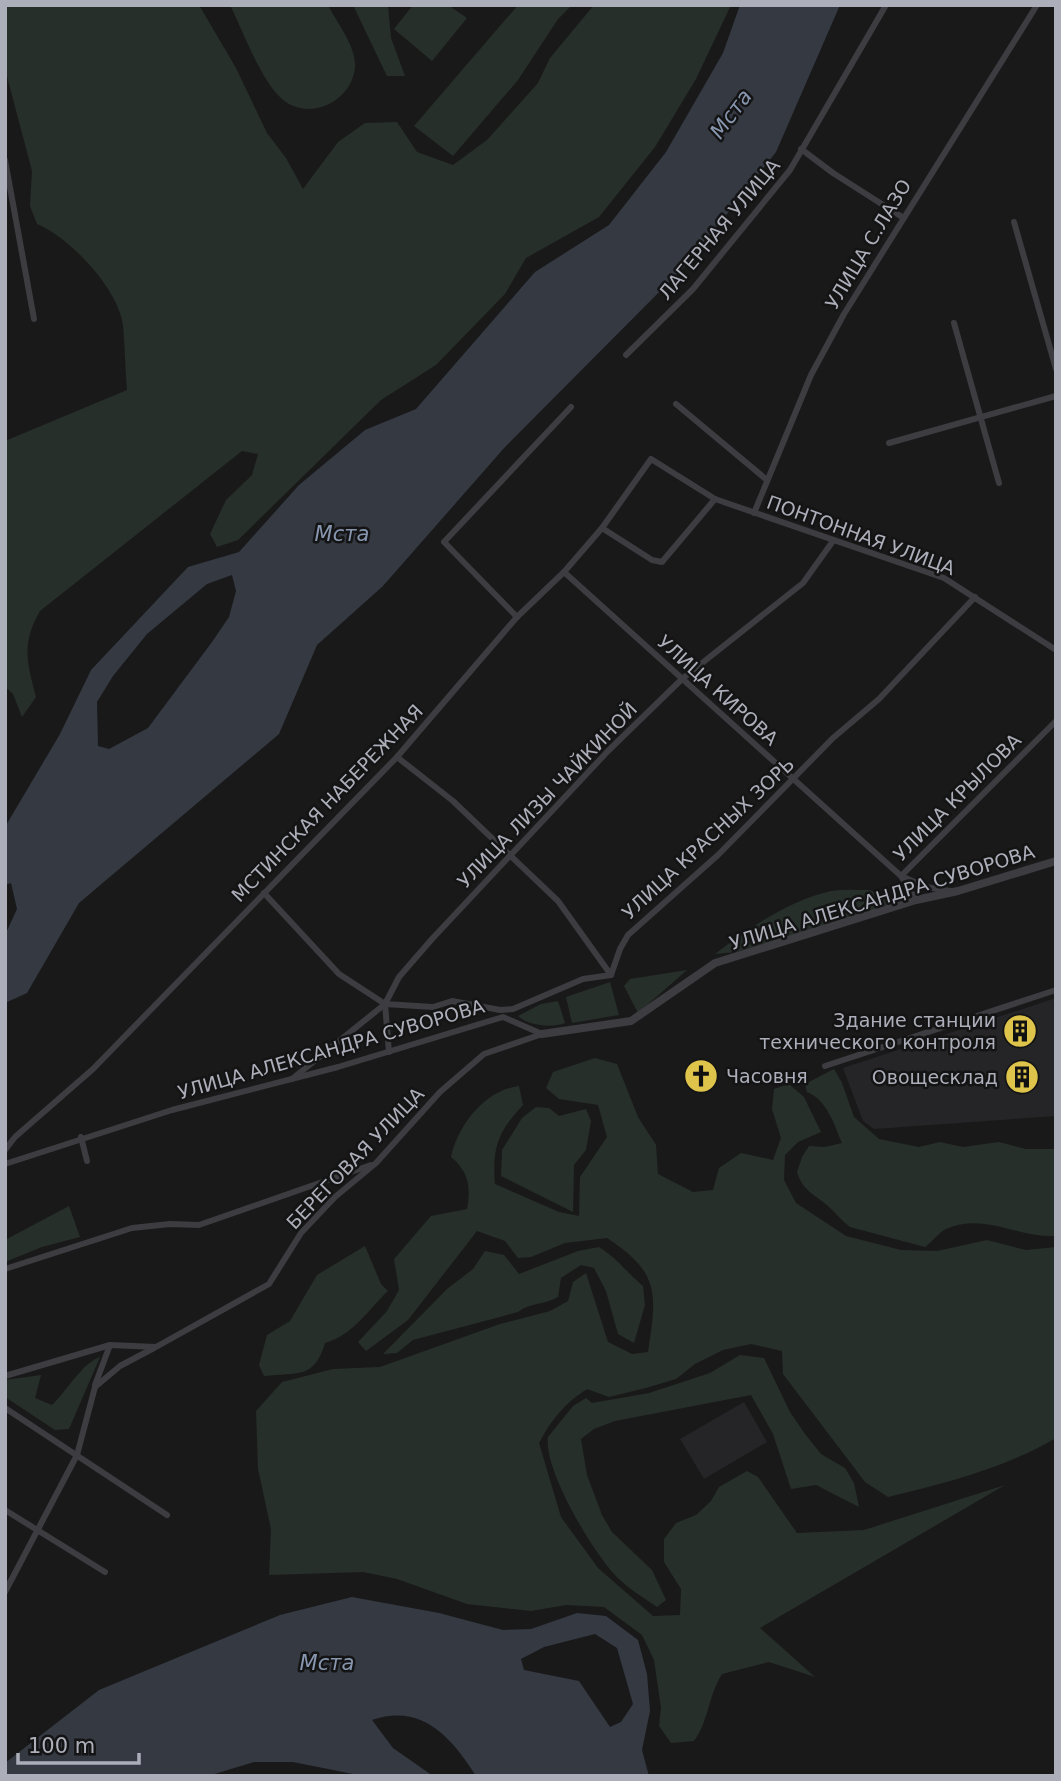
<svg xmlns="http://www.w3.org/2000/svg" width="1061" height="1781" font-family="'DejaVu Sans',sans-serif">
<rect width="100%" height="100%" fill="#19191a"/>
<g fill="#252527">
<path d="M1056,998v118l-182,13 -11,-8 -20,-53z"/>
<path d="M744,1402l23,40 -63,37 -24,-40z"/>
</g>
<g fill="#272f2a">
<path d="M5,5h194l37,63 31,65 19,25 17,31 35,-47 27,-19 32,-1 20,30 36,13 34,-25 51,-57 12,-25 44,-53h137l-35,74 -41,68 -56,70 -73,41 -21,36 -69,71 -55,35 -143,140 -21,7 -7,-13 16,-34 26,-25 6,-21 -16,-3 -202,160c-19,33 -13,51 -4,86l-14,20 -9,-23 -8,-7v-246l122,-51c-2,-21 -2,-44 -4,-65 -5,-37 -54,-88 -86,-101l-7,-18 2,-35 -27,-102z"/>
<path d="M230,5h98c9,18 29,42 27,63 -4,34 -46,54 -73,31 -21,-18 -39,-68 -52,-94z"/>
<path d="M353,5h35l3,33 14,38h-18z"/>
<path d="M413,5h35l19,13 -35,43 -38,-32z"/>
<path d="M518,5h54l-14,14 -40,61 -65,76 -39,-30z"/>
<path d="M869,890l20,6v10l-153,46 -21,2c33,-25 74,-54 116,-63 12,-2 26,-1 38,-1z"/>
<path d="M687,970l-49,43 -14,-27 6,-7z"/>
<path d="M610,982l9,33 -47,8 -6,-26z"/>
<path d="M558,1001l7,22c-12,5 -37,3 -47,-7l23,-12z"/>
<path d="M595,1058l22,6 21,53 18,28 2,29 35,18 20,-2 6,-22 22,-15 32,7 8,-22 -9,-29 2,-20 15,-5 15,13 17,35 -23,10 -13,13 -1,25 12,23 50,33 55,14 36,1 50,-11 39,10 30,-3v191c-51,30 -111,45 -168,59l-23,-15 -82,-108 -1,-23 -31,-7 -28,6 -28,14 -19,15 -30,9 -37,9 -22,-8c-22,14 -36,31 -48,54l22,74 37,51 55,48 27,-1 1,-26 -17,-27v-23l12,-16 20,-8 15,-14 8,-14 28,-16 11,6 39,56 67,-3 141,-45 -245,143 55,49 -46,-15 -47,12c-14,22 -13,47 -28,67l-23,2 -12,-17 2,-18 -7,-48 -12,-25 -38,-28 -38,-2 -35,6 -64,-7 -70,-25 -34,-7 -94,3 2,-46 -13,-60 -2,-58 26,-29 51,-13 47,-2 120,-43 50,-13 18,-10 5,-19 13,-9 22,69 24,12 16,-2c9,-59 12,-79 -41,-114l-42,5 -34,14 -13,1 -13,-17 -28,-10 -69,89 -42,31 -8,-9 29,-31 12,-21 -5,-31 37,-43 36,-7c4,-22 2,-37 -16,-52 7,-32 34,-67 68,-71l4,19c-25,27 -31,42 -28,79l64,28 20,4 1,-39 27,-40 -9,-32 -39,-6 -13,-11 7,-16z"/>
<path d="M834,1069l8,14 12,34 25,22 40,8 21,-5 23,5 36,-5 27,7h30v87c-39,2 -72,-24 -110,-7 -8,4 -14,13 -21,18l-75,-20c-8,-6 -14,-14 -22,-21 -14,-12 -25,-15 -31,-34l5,-15 7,-11 16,1 17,-4c-8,-19 -15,-43 -35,-51l-2,-8z"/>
<path d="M536,1107l13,1 10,8 27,-7 5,12 -5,29 -12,15 -1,47 -72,-36 1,-26 20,-32z"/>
<path d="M69,1206l11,31 -38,10 -37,15v-22z"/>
<path d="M365,1246l16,38 7,7c-21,20 -35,44 -63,52 -11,37 -28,29 -61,33l-5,-11 8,-30 23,-14 27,-46z"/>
<path d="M599,1247c18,11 28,26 44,39l2,19 -11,38 -16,-9 -12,-43 -12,-23 -13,-3 -20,13 -3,19c-13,8 -27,5 -40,15l-105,28 -16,13 -14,1 64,-65 26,-20 12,-18 19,4 15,19 59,-23z"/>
<path d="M740,1355l24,3 26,54 15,22 16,20 24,14 9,15 5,24 -43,-22 -25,4 -18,-55 -22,-39 -136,26 -21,8 -13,10 6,36 15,40 10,17 40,38 14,30 -9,7c-13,-9 -28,-18 -39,-29 -24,-23 -75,-109 -70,-141l25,-31 13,-8 6,5 57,-10 61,-20z"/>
<path d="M100,1357l-31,72 -14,1 -50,-33v-17l36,-5 -6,23 17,7c15,-14 30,-42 48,-48z"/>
</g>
<g fill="#343942" fill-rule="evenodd">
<path d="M740,5h100l-64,147 -87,110 -184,185 -122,139 -66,59 -38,89 -200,169 -52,90 -22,10v-68l12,-26 -6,-26 -6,2v-58l55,-93 31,-64 97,-103 51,-15 60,-67 66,-55 51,-21 119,-137 74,-47 57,-73 57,-99zM232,575l4,16 -7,26 -17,25 -64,86 -39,21 -11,-3 -1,-44 16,-26 34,-42 60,-50z"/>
<path d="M352,1597l87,16 64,17 28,-1 46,-16 29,3 32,24 9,34 3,37 -8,39 7,26h-173c-25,-39 -54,-73 -104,-56l21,28 40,28h-70l-70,-14h-39l-46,14h-203v-13l94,-73 181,-75zM595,1634l22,14 16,56 -12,18 -11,5 -31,-46 -55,-11 -3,-11 23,-12z"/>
</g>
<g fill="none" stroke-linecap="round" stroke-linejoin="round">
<g stroke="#3c3c41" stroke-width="6">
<path d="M801,149l32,24 69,44"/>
<path d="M5,160l29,159"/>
<path d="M1014,222l42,147"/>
<path d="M954,323l45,160"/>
<path d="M626,355l67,-66 97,-119 96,-165"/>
<path d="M676,404l91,76"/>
<path d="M889,443l167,-47"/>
<path d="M754,513l57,-138 33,-61 193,-309"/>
<path d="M602,528l50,32 10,2 53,-63"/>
<path d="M564,572l337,304 25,11 24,4"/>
<path d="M517,617l-73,-75 127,-135"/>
<path d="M397,757l56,44 105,100 53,74"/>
<path d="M264,893l75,81 46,30 4,48"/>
<path d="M916,900l-15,-24 155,-155"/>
<path d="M385,1004l48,3 19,-6 48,9 13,-1 70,-30 28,-4 9,-26 8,-14 90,-80 115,-117 46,-39 96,-102"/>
<path d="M825,1066l231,-76"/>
<path d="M292,1079l93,-75 14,-27 33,-38 176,-188 74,-72 121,-96 30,-42"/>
<path d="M81,1137l6,24"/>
<path d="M5,1150l10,-13 78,-68 304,-312 120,-140 47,-45 38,-44 49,-69 64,40 229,79 112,72"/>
<path d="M5,1164l167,-54 166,-43 165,-50 39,17"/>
<path d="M5,1269l127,-41 38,-4 29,1 172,-60"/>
<path d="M5,1376l105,-31 46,2 113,-63 32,-51 34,-36 41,-34 64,-71 44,-38 58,-20"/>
<path d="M95,1385l15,-40"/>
<path d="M5,1408l162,107"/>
<path d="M5,1510l100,62"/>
<path d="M5,1592l72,-137 18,-68 25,-21 34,-18"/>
</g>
<path stroke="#3c3c41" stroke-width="8" d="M542,1034l89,-13 84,-58 201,-63 42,-9 98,-30"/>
</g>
<defs>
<g id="building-disc" transform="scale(1.75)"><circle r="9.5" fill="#dfc44c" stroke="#141415"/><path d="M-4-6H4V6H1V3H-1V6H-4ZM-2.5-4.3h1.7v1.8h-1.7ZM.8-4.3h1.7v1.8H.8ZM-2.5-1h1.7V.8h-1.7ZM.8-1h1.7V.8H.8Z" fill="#111"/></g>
<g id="church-disc" transform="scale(1.75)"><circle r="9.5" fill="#dfc44c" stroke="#141415"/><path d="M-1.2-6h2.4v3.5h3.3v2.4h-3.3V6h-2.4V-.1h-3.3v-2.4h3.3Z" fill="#111"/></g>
</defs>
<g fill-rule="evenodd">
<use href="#building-disc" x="1020" y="1031"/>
<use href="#church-disc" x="701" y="1076"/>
<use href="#building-disc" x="1022" y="1077"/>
</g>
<g text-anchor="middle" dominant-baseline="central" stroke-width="5" stroke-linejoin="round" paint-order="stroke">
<g font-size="19" fill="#acaeb9" stroke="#141415">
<text transform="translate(719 229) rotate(-50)">ЛАГЕРНАЯ УЛИЦА</text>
<text transform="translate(868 244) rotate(-59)">УЛИЦА С.ЛАЗО</text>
<text transform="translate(861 535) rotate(20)">ПОНТОННАЯ УЛИЦА</text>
<text transform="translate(718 690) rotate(42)">УЛИЦА КИРОВА</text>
<text transform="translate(547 795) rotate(-46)">УЛИЦА ЛИЗЫ ЧАЙКИНОЙ</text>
<text transform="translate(957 797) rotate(-45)">УЛИЦА КРЫЛОВА</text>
<text transform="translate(327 803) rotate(-46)">МСТИНСКАЯ НАБЕРЕЖНАЯ</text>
<text transform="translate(708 838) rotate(-43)">УЛИЦА КРАСНЫХ ЗОРЬ</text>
<text transform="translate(882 897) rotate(-17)">УЛИЦА АЛЕКСАНДРА СУВОРОВА</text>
<text transform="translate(331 1049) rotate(-16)">УЛИЦА АЛЕКСАНДРА СУВОРОВА</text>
<text transform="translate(355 1158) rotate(-46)">БЕРЕГОВАЯ УЛИЦА</text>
</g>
<g font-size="19" fill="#acaeb9" stroke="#141415" text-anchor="end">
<text x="996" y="1020">Здание станции<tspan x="996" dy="22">технического контроля</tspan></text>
<text x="726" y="1076" text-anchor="start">Часовня</text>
<text x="998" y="1077">Овощесклад</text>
</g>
<g font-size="21" font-style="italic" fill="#8897b0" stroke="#141415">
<text transform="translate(731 114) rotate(-54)">Мста</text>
<text x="342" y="534">Мста</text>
<text x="327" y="1663">Мста</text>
</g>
</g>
<rect width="1061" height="1781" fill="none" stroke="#acaeb9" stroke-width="14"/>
<path d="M18 1753v10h121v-10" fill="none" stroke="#acaeb9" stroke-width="3.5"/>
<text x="28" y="1753" font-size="21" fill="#acaeb9" stroke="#141415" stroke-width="5" paint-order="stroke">100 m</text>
</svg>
